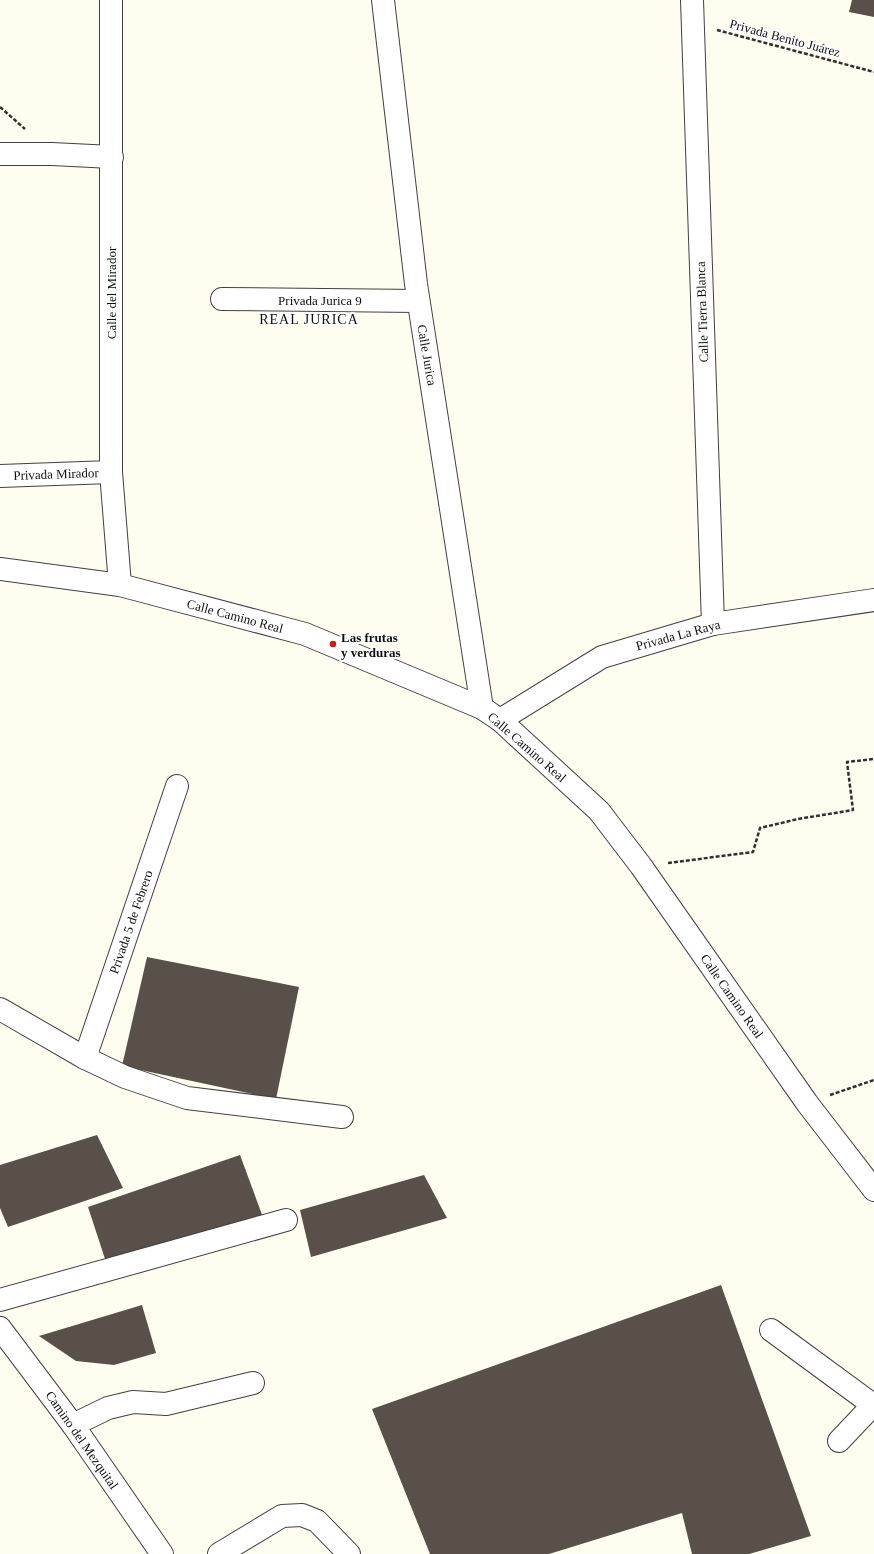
<svg xmlns="http://www.w3.org/2000/svg" width="874" height="1554" font-family="Georgia,serif">
<rect width="100%" height="100%" fill="#fffdef"/>
<g fill="#585049">
<path d="M852,0h22v17l-25,-5z"/>
<path d="M147,957l152,30 -23,112 -154,-33z"/>
<path d="M97,1135l26,53 -115,39 -8,-19v-43z"/>
<path d="M240,1155l24,65 -158,42 -18,-55z"/>
<path d="M424,1175l23,43 -136,39 -11,-47z"/>
<path d="M721,1285l90,251 -62,18h-57l-10,-41 -133,41h-119l-58,-145z"/>
<path d="M142,1305l14,48 -42,12 -38,-4 -37,-25z"/>
</g>
<g fill="none" stroke-linecap="round" stroke-linejoin="round">
<g stroke="#414141" stroke-width="24">
<g id="minor">
<path d="M111,0v472l9,113"/>
<path d="M383,0l33,284 66,424"/>
<path d="M692,0l21,624"/>
<path d="M0,154h52l60,3"/>
<path d="M222,299l196,2"/>
<path d="M0,476l111,-4"/>
<path d="M0,569l120,16 185,49 177,74 18,12 99,91 42,55 166,237 67,87"/>
<path d="M500,720l102,-63 111,-33 161,-24"/>
<path d="M0,1009l85,49 40,19 62,21 155,19"/>
<path d="M85,1058l92,-272"/>
<path d="M0,1300l286,-80"/>
<path d="M0,1328l73,97 89,129"/>
<path d="M771,1330l102,75"/>
<path d="M73,1425l35,-17 25,-6 33,2 87,-21"/>
<path d="M839,1441l35,-37"/>
<path d="M219,1554l63,-38 20,-1 15,6 32,33"/>
</g>
</g>
<g stroke="#303030" stroke-width="2.5" stroke-dasharray="4 2" stroke-linecap="butt">
<path d="M717,30l157,42"/>
<path d="M0,107l25,22"/>
<path d="M668,863l85,-11 7,-24 38,-9 55,-9 -6,-48 27,-3"/>
<path d="M830,1095l44,-15"/>
</g>
<use href="#minor" stroke="#fff" stroke-width="22"/>
</g>
<circle fill="#ce1916" stroke="#fff" stroke-width="1.5" cx="333" cy="644" r="4"/>
<g text-anchor="middle" dominant-baseline="central" stroke-width="4" stroke-linejoin="round" paint-order="stroke">
<g font-size="13" fill="#0e0e0e" stroke="#fff">
<text transform="translate(785 38) rotate(15)">Privada Benito Juárez</text>
<text transform="translate(111 293) rotate(-90)">Calle del Mirador</text>
<text x="320" y="300">Privada Jurica 9</text>
<text transform="translate(702 312) rotate(-92)">Calle Tierra Blanca</text>
<text transform="translate(427 355) rotate(80)">Calle Jurica</text>
<text transform="translate(56 474) rotate(-2)">Privada Mirador</text>
<text transform="translate(235 616) rotate(15)">Calle Camino Real</text>
<text transform="translate(678 635) rotate(-15)">Privada La Raya</text>
<text transform="translate(527 747) rotate(41)">Calle Camino Real</text>
<text transform="translate(131 922) rotate(-71)">Privada 5 de Febrero</text>
<text transform="translate(732 996) rotate(55)">Calle Camino Real</text>
<text transform="translate(82 1440) rotate(55)">Camino del Mezquital</text>
</g>
<g font-size="13" font-weight="bold" fill="#0e0e0e" stroke="#fff" text-anchor="start">
<text x="341" y="637">Las frutas<tspan x="341" dy="15">y verduras</tspan></text>
</g>
<g font-size="14" letter-spacing="1" fill="#0e0e0e" stroke="#fff">
<text x="309" y="319">REAL JURICA</text>
</g>
</g>
</svg>
